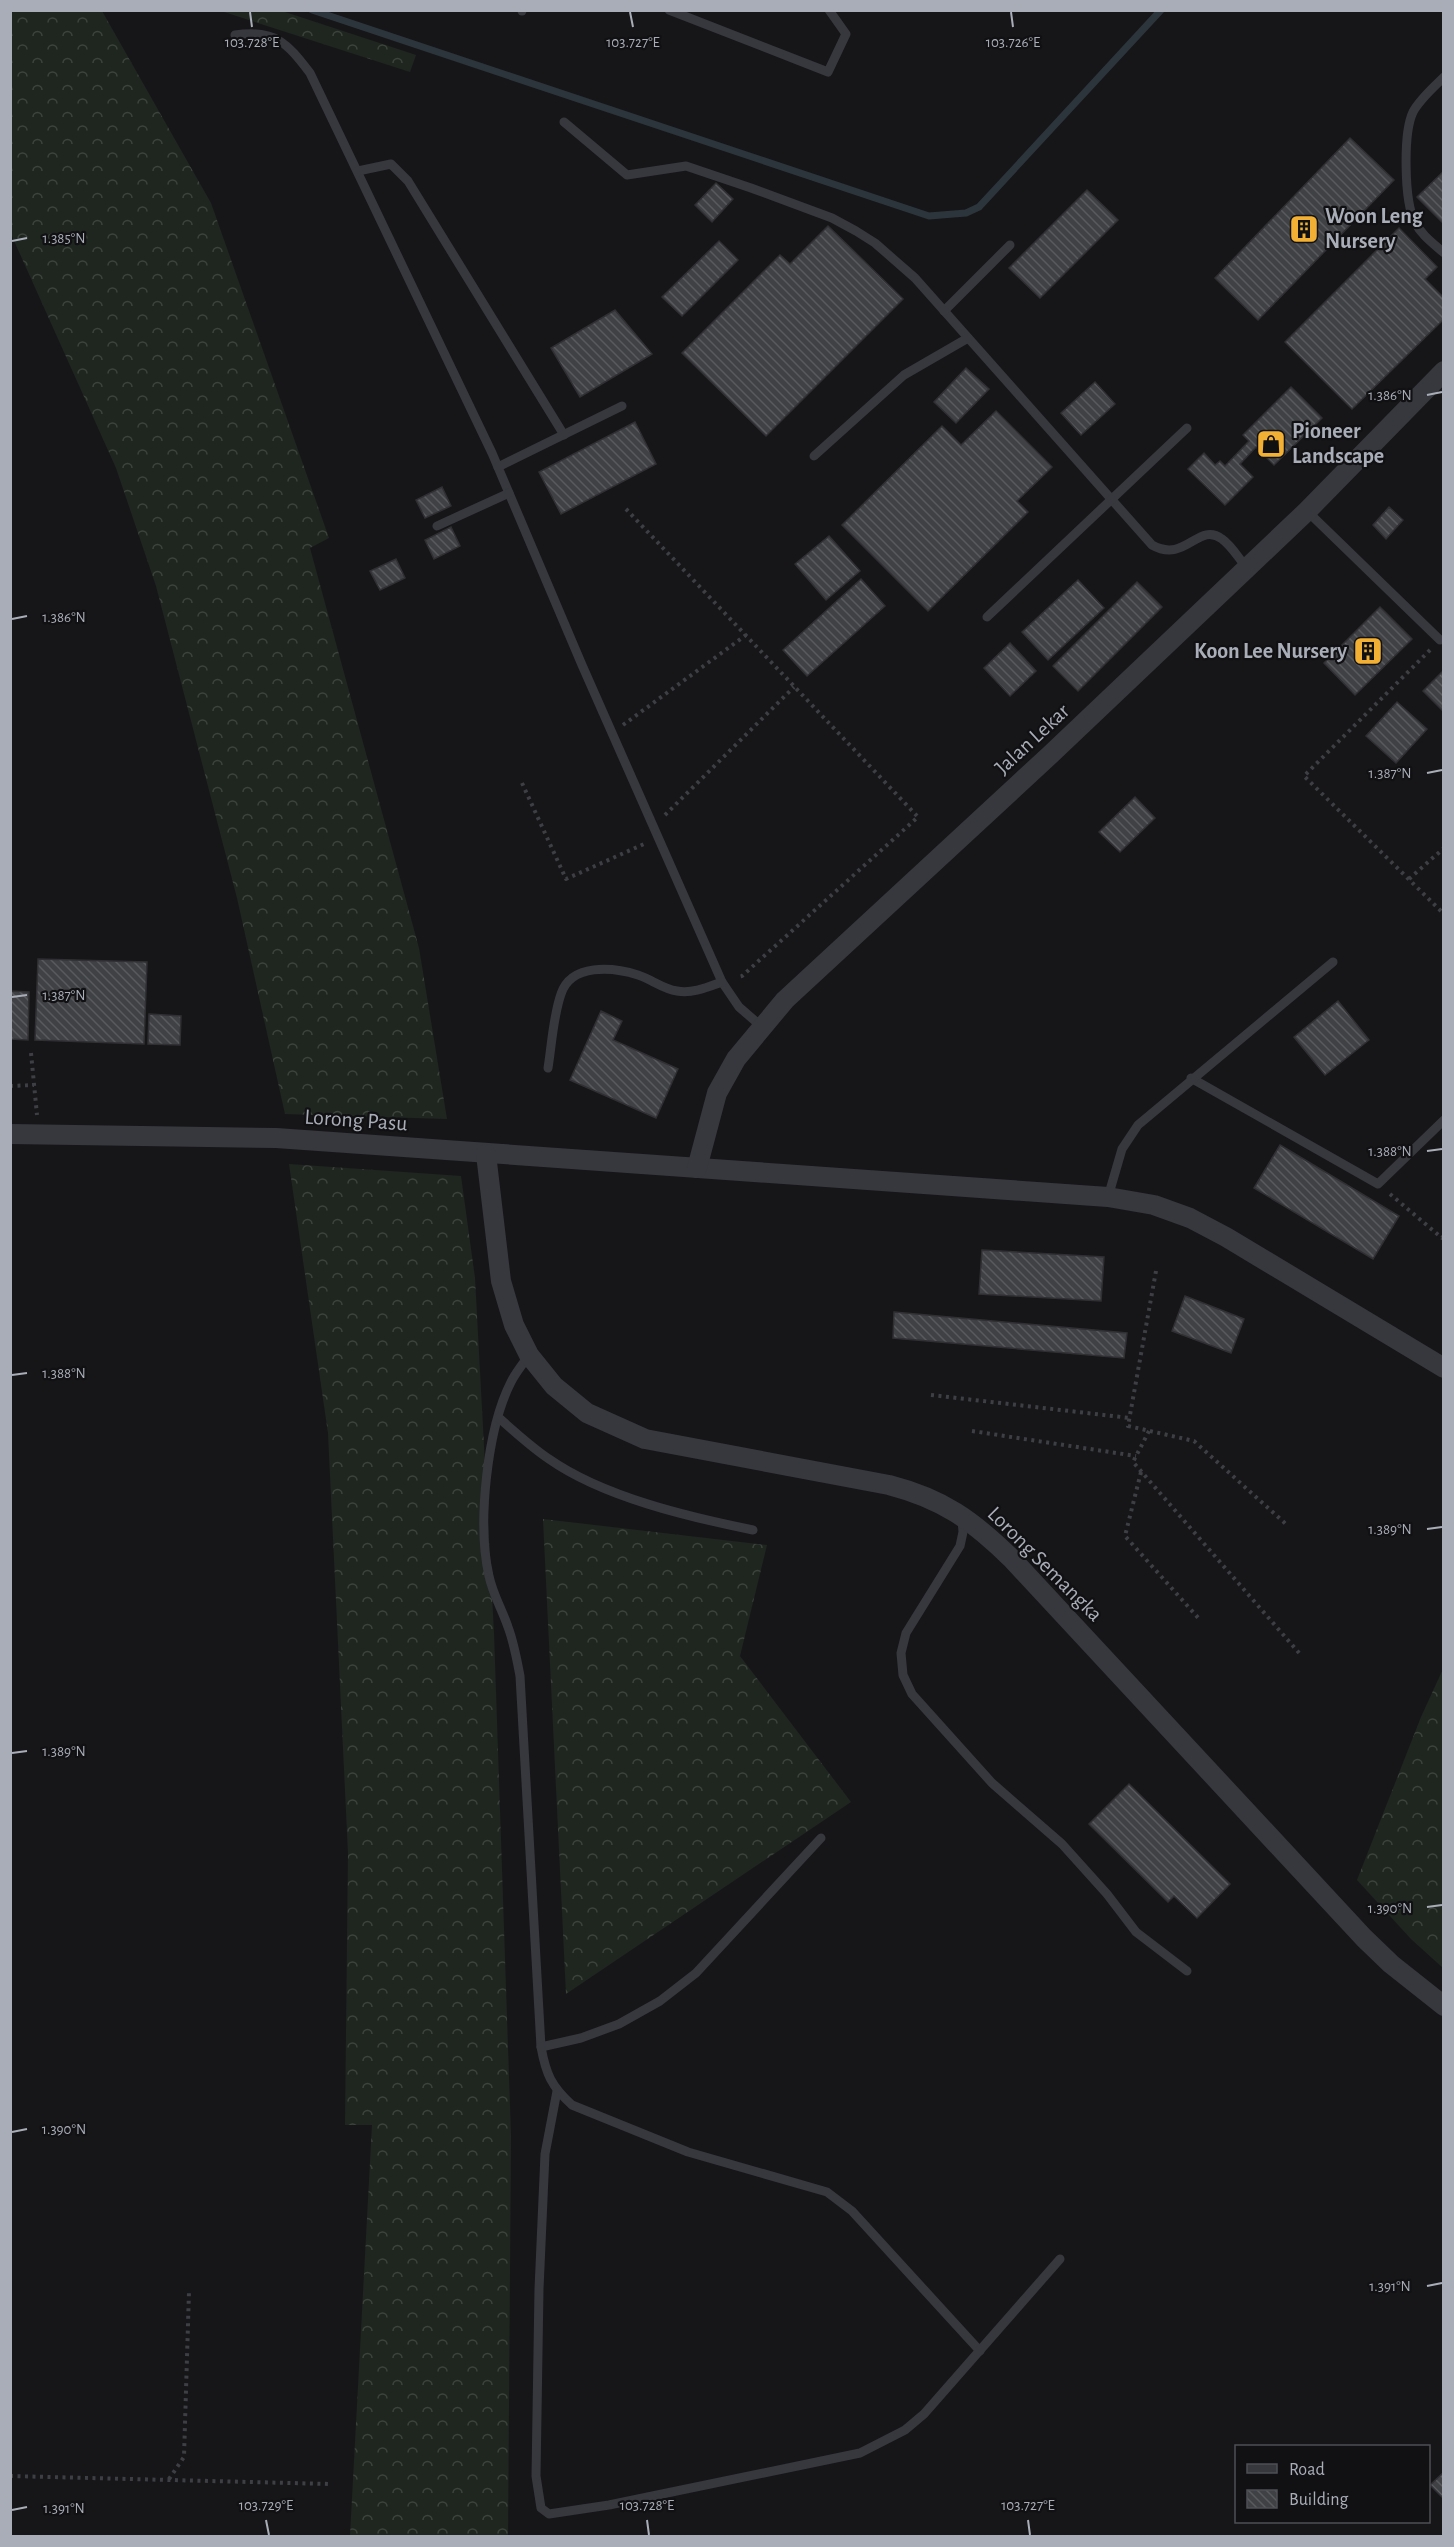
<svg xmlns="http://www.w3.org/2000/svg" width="1454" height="2547" font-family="'Alegreya Sans',sans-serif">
<defs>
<pattern id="forest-crowns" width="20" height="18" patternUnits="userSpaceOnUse" patternTransform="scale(1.5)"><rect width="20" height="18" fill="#1e261f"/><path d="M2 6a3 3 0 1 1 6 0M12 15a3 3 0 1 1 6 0" fill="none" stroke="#3c433d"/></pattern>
<pattern id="building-back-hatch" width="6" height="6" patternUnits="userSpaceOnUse" patternTransform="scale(1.5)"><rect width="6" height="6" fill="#404145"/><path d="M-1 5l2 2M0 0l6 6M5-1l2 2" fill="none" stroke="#595a5e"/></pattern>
</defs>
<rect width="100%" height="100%" fill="#161618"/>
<g fill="url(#forest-crowns)">
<path d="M10,11h92l109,192 118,335 -19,10 109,400 28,171 -162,-5 -48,-216 -81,-312 -40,-118 -105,-234z"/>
<path d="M221,11h61l134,44 -6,17z"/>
<path d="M289,1164l172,12 14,102 19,355 17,503 -3,400h-158l22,-411h-27l3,-272 -20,-420z"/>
<path d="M543,1519l224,26 -27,111 111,146 -285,192z"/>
<path d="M1443,1669v299l-32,-29 -54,-59 64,-163z"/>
</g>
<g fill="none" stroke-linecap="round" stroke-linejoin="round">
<path stroke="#2c353c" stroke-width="7" d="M312,10l617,206 37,-3 13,-6 182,-197"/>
</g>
<g fill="url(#building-back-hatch)" stroke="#303034" stroke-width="1.5">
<path d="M1350,138l44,42 -136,140 -43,-42z"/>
<path d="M1444,171v53l-27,-27z"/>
<path d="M716,183l17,16 -21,23 -17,-17z"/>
<path d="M1087,190l31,30 -78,78 -31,-30z"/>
<path d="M828,226l75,73 -137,137 -84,-83 98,-98 10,9z"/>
<path d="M1399,228l38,39 -12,12 19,19v21l-92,90 -67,-67z"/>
<path d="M719,241l19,19 -56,56 -20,-19z"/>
<path d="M615,310l37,44 -72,43 -29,-49z"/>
<path d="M966,368l23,21 -33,34 -22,-21z"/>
<path d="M1095,382l20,22 -34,31 -20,-22z"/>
<path d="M1291,387l31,31 -48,47 -18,-18 -16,17 13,13 -28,28 -37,-36 16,-16 11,12 5,-4 5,5 24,-25 -6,-6z"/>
<path d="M996,411l56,56 -35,34 11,11 -100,99 -86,-86 100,-99 19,19z"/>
<path d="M635,422l21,42 -95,50 -22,-42z"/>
<path d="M442,487l9,19 -26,12 -9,-18z"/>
<path d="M1389,507l14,13 -17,19 -13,-14z"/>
<path d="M451,527l9,19 -26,13 -9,-19z"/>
<path d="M829,536l31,35 -34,29 -31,-36z"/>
<path d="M396,559l9,19 -25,12 -10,-19z"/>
<path d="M861,579l24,27 -78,70 -24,-26z"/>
<path d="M1078,580l26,28 -56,52 -26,-28z"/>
<path d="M1137,582l25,25 -84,84 -25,-25z"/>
<path d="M1380,607l32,32 -57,56 -31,-32z"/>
<path d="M1010,643l26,28 -26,25 -26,-28z"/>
<path d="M1444,670v41h-1l-20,-20z"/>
<path d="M1397,702l30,27 -31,34 -30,-27z"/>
<path d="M1135,797l20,21 -35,34 -21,-20z"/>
<path d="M38,959l109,3 -3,82 -109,-4z"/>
<path d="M10,991l19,1 -1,48 -18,-1z"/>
<path d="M1338,1001l31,39 -44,35 -31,-38z"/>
<path d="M601,1011l21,10 -9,19 65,29 -22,49 -86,-38z"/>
<path d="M149,1014l32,2 -1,29 -32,-1z"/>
<path d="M1280,1145l119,71 -26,43 -119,-71z"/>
<path d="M982,1250l122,7 -3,44 -122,-7z"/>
<path d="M1185,1296l59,23 -13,34 -59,-22z"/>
<path d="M894,1312l233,21 -3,25 -231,-20z"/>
<path d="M1129,1784l101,100 -33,34 -23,-22 -6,6 -79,-78z"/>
<path d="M1444,2472v27l-14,-14z"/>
</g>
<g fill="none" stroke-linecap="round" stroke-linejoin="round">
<g stroke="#3d3f44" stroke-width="4" stroke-dasharray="3 4.5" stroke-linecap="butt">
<path d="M626,509l292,308 -176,159 -4,1"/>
<path d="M1430,650l-126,126 140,138"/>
<path d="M623,725l123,-90"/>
<path d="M522,783l44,96 78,-35"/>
<path d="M665,815l129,-128"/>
<path d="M1409,879l35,-31"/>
<path d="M31,1053l6,62"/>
<path d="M10,1086l24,-1"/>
<path d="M1390,1194l52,44 2,-3"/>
<path d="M1156,1271l-28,155 66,15 94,85"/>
<path d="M931,1395l199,23"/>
<path d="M972,1431l164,25"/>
<path d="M1149,1431l-16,31 167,192"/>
<path d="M1141,1472l-16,64 76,85"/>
<path d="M10,2476l320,8"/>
<path d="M169,2479l15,-22 5,-166"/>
</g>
<g stroke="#37383d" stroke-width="9">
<path d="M669,10l159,62 18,-38 -17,-24"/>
<path d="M522,11v-1"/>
<path d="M235,35c40,-6 52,8 75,38l182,380 90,212 140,317 17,25 22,19"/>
<path d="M1444,77c-11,11 -24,22 -31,35 -10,21 -9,90 2,110 6,13 19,22 29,31"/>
<path d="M564,122l63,53 59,-9 65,22 81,30 24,13 19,12 40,35 237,267c34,19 46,-24 70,-6 10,7 17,20 25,29"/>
<path d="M358,171l33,-7 17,17 156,254"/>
<path d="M944,311l66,-66"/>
<path d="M814,456l90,-81 64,-37"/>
<path d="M498,467l124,-61"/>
<path d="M1307,511l133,129"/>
<path d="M437,526l72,-33"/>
<path d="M987,617l200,-189"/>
<path d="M548,1068c4,-25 5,-51 13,-74 10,-31 52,-27 77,-19 13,4 25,14 39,16 15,3 31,-4 45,-9"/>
<path d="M1191,1078l187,106 66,-64"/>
<path d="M1108,1197l14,-48 16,-24 195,-163"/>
<path d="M529,1355c-6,9 -13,17 -18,27 -24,47 -34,142 -22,194 4,19 13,33 19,51 6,16 9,33 12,49l21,371c5,27 10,39 31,58l116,47 139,40 25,19 128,140"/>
<path d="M499,1418c16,14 32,29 50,41 54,38 140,58 204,71"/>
<path d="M962,1519l1,13 -3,14 -54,87 -5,20 2,22 9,19 80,89 70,61 45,50 29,38 51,39"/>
<path d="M541,2047l40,-9 38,-14 41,-23 36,-28 125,-135"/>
<path d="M557,2091l-12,63 -6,135 -3,187 5,32 8,6 60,-9 251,-52 45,-23 19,-16 136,-155"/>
</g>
<g stroke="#37383d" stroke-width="20">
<path d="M10,1134l266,4 832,59 46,8 36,13 36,19 218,131"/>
<path d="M486,1154l15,127 13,44 15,30 25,31 33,27 58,26 244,46c54,14 83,35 122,73l353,380 27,26 53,42"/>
<path d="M697,1168l20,-75 19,-34 49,-59 265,-245 197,-187 60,-57 137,-140"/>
</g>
</g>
<path fill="none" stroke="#a8adb8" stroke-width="2" d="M250,12l2,15M630,12l3,15M1011,12l2,15M12,241l15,-3M1427,395l15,-3M12,619l15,-3M1427,773l15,-3M12,997l15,-2M1427,1151l15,-2M12,1375l15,-2M1427,1529l15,-2M12,1753l15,-2M1427,1907l15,-2M12,2132l15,-3M1427,2286l15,-3M12,2510l15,-3M266,2520l3,15M647,2520l2,15M1028,2520l2,15"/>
<defs>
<g id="building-square" transform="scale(1.5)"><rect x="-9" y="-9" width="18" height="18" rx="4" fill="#f2b134" stroke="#111113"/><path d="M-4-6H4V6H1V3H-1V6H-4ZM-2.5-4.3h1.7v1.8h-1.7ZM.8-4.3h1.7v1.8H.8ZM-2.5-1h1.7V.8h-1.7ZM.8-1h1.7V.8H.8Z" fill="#111"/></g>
<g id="shop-square" transform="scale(1.5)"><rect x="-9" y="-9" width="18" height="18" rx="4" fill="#f2b134" stroke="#111113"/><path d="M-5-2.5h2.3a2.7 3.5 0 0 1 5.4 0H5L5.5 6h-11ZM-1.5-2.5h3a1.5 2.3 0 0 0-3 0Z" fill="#111"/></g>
</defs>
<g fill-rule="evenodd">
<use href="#building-square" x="1304" y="229"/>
<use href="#shop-square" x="1271" y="444"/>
<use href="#building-square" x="1368" y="651"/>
</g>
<g text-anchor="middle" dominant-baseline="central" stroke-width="4.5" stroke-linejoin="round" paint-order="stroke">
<g font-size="22" font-weight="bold" fill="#a8adb8" stroke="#111113" text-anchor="start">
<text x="1325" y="216">Woon Leng<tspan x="1325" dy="25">Nursery</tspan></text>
<text x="1292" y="431">Pioneer<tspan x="1292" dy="25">Landscape</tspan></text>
<text x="1347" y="651" text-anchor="end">Koon Lee Nursery</text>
</g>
<g font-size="22" fill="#a8adb8" stroke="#111113">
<text transform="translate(1032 739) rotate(-43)">Jalan Lekar</text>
<text transform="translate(356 1120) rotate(4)">Lorong Pasu</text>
<text transform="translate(1045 1564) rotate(45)">Lorong Semangka</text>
</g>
</g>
<g font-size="15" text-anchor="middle" fill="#a8adb8" stroke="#111113" stroke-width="4.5" stroke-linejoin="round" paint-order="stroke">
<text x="252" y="47">103.728°E</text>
<text x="633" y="47">103.727°E</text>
<text x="1013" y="47">103.726°E</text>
<text x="64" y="243">1.385°N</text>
<text x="1390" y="400">1.386°N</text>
<text x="64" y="622">1.386°N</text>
<text x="1390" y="778">1.387°N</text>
<text x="64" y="1000">1.387°N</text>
<text x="1390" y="1156">1.388°N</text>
<text x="64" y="1378">1.388°N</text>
<text x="1390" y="1534">1.389°N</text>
<text x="64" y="1756">1.389°N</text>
<text x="1390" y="1913">1.390°N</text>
<text x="64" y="2134">1.390°N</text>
<text x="1390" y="2291">1.391°N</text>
<text x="266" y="2510">103.729°E</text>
<text x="647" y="2510">103.728°E</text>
<text x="1028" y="2510">103.727°E</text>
<text x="64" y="2513">1.391°N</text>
</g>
<rect width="1454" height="2547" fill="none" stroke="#a8adb8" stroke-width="24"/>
<rect x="1235" y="2445" width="195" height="78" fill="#111113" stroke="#4d4f55" stroke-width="1.5"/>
<rect x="1247" y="2464" width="30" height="9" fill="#37383d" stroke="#4d4f55" stroke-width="1.5"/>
<text x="1289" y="2475" font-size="18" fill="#a8adb8">Road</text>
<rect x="1247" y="2490" width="30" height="18" fill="url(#building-back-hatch)" stroke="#4d4f55" stroke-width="1.5"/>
<text x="1289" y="2505" font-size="18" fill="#a8adb8">Building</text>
</svg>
